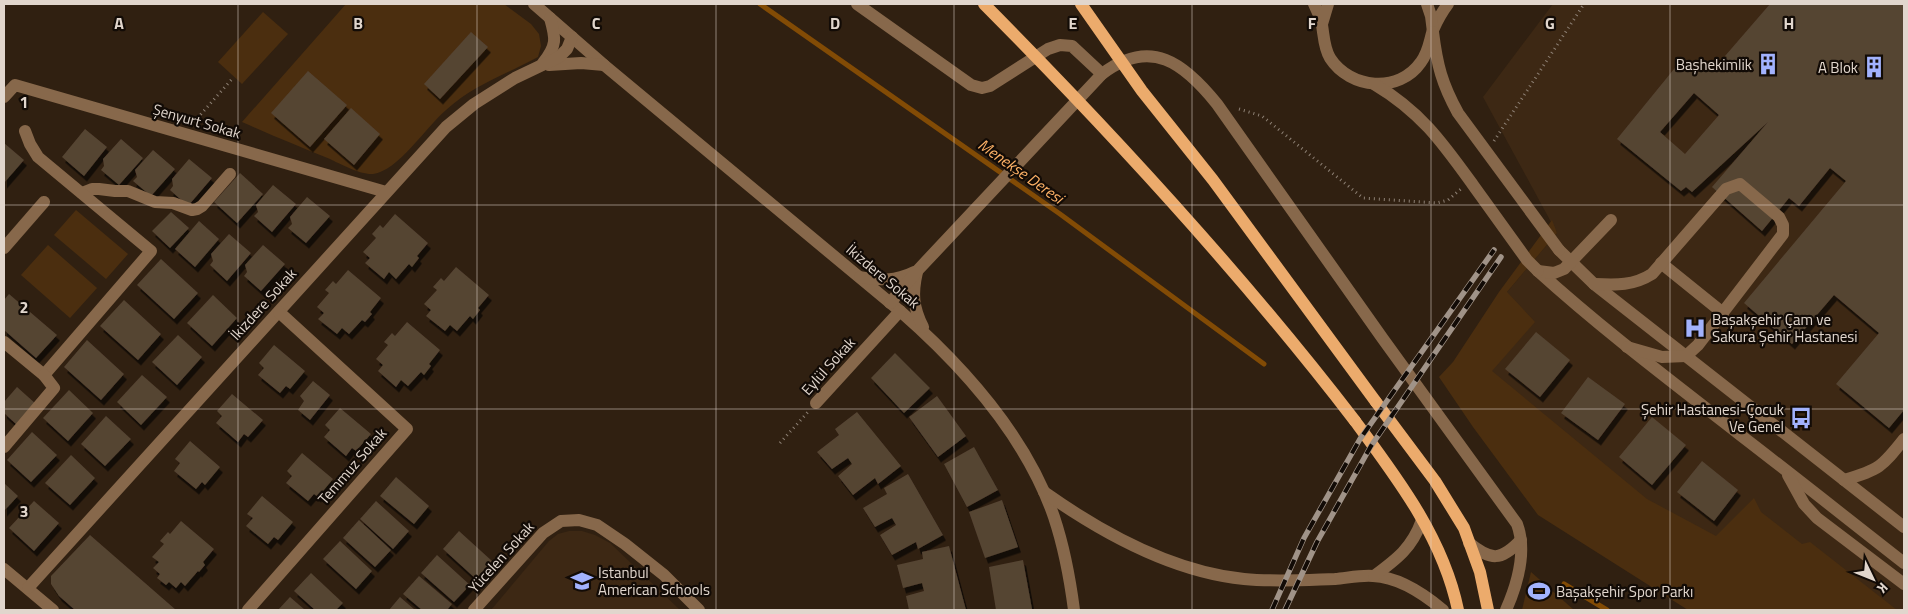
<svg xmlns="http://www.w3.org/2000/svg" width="1908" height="614" font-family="'Titillium Web',sans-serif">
<defs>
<filter id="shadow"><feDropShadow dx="3" dy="5.5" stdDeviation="0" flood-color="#0009"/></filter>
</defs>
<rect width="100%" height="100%" fill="#302011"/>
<g fill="#3d2814">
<path d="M1553,4h351v606h-118l-312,-211 33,-107 50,-59 -74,-136z"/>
<path d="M569,531h13l13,4 15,8 70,67h-189l58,-69 9,-7z"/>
</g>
<g fill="#4b2e0f">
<path d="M346,4h158l27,20 8,10 2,12 -3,11c-33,18 -63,27 -92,53 -20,17 -48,61 -73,64 -12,1 -33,-10 -43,-15 -30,-12 -59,-24 -88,-37z"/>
<path d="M263,12l25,22 -46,50 -24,-22z"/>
<path d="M76,210l52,44 -22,25 -52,-44z"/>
<path d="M1552,220l5,13 -50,59 28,30 -43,49 155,128 69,37 38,-38 7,14 41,32 8,-2 87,68h-209l-150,-95 -65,-88 -34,-50 14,-15 46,-70z"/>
<path d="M48,245l49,43 -27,30 -49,-43z"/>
<path d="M1531,572l43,38h-52z"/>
</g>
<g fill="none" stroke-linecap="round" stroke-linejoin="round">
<g stroke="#824b05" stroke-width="5">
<path d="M760,4l300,210 204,150"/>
<path d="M1564,584l43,26"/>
</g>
</g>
<g fill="#543" fill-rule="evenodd" filter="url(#shadow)">
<path d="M1770,4h134v406l-15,18 -53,-44 43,-51 -45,-38 -42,49 -48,-41 102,-122 -16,-13 -31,38 -10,-8 -27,33 -50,-44 56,-65 -76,70 -6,-5 -5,4 -64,-52 66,-81 10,8 7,-9 15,14 12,-14 -2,-1zM1694,93l25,22 -34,39 -25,-22z"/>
<path d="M471,32l17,15 -48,52 -16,-15z"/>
<path d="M308,71l39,34 -37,42 -39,-34z"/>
<path d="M351,108l29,26 -26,31 -30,-26z"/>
<path d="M85,129l22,18 -23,29 -22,-19z"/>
<path d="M121,139l22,19 -24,27 -18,-15 3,-4 -1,-7z"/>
<path d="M4,143l20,17 -20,23z"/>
<path d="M153,150l22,19 -24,27 -18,-15 4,-4 -2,-7z"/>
<path d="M189,159l23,19 -24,28 -18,-16 3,-4 -1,-7z"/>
<path d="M240,173l23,21 -26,29 -23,-21z"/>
<path d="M273,185l23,19 -24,28 -18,-16 4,-4 -2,-7z"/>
<path d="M307,197l23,19 -24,27 -18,-15 4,-4 -2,-7z"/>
<path d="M171,212l18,16 -19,20 -18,-17z"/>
<path d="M395,214l33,29 -11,13 2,2 -7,9 -3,-3 -13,15 -7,-7 -5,7 -19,-16 5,-5 -7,-6 13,-14 -4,-4 8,-9 3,3z"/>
<path d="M199,221l20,18 -24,28 -20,-18z"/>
<path d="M229,234l22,19 -24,28 -17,-16 3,-4 -2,-7z"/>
<path d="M263,245l22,19 -24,27 -17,-15 3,-4 -2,-7z"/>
<path d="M161,259l37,34 -24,26 -37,-34z"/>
<path d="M456,267l33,28 -11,13 2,2 -7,9 -3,-3 -13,15 -7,-6 -5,6 -19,-15 5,-6 -7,-6 13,-14 -4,-3 8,-9 3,3z"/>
<path d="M348,270l33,28 -11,14 2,2 -7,8 -3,-2 -13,14 -7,-6 -5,6 -19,-15 6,-6 -7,-6 12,-14 -4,-3 8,-9 3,3z"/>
<path d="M9,294l48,41 -21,23 -32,-28v-30z"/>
<path d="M213,295l24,23 -25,28 -25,-23z"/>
<path d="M124,300l37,34 -23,26 -38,-34z"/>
<path d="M407,322l33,28 -11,14 2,2 -7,9 -3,-3 -13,14 -7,-6 -5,7 -18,-16 5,-6 -7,-6 12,-14 -4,-3 8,-9 3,3z"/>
<path d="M1536,332l34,28 -30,37 -35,-28z"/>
<path d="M178,335l24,22 -25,28 -25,-23z"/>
<path d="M87,340l37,34 -23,26 -37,-33z"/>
<path d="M274,345l31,26 -15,18 -4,-3 -6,7 -22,-18 6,-7 -5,-5z"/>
<path d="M895,353l35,35 -26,25 -33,-35z"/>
<path d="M142,375l25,22 -26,28 -24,-23z"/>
<path d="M1588,377l37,27 -27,36 -37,-27z"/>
<path d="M313,381l17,14 -20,25 -12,-10 6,-9 -4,-5z"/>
<path d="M17,387l19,17 -19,21 -13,-12v-11z"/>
<path d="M69,390l24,23 -25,28 -25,-23z"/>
<path d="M232,394l31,26 -15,17 -4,-3 -6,8 -22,-19 6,-7 -5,-5z"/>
<path d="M937,396l29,40 -28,21 -29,-40z"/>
<path d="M340,408l31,26 -15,17 -4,-3 -6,8 -22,-19 6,-7 -5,-5z"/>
<path d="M857,412l44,54 -23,18 -3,-6 -22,17 -15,-19 14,-12 -4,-6 -16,11 -15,-17 22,-17 -4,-6z"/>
<path d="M106,416l25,23 -26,27 -24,-22z"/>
<path d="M1652,417l34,28 -34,40 -33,-28z"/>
<path d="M32,432l25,23 -26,27 -24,-22z"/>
<path d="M190,441l30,26 -15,18 -3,-3 -6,7 -22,-18 6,-8 -5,-4z"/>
<path d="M974,447l24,43 -31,17 -23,-43z"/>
<path d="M302,453l31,26 -15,18 -4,-3 -6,7 -22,-18 6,-7 -5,-5z"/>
<path d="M71,455l24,23 -25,27 -25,-22z"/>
<path d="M1702,461l36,29 -24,31 -37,-29z"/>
<path d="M908,474l35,61 -25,14 -2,-7 -24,13 -12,-20 16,-10 -4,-7 -17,9 -12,-19 24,-14 -3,-6z"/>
<path d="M396,477l33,29 -15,18 -34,-28z"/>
<path d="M4,483l14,13 -14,15z"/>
<path d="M262,496l31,26 -15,18 -4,-3 -6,7 -22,-18 7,-8 -6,-4z"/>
<path d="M1002,500l16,47 -33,11 -16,-46z"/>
<path d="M34,501l25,22 -25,28 -25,-23z"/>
<path d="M376,501l33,30 -16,18 -33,-30z"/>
<path d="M359,520l32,30 -16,17 -32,-29z"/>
<path d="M181,521l33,28 -11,13 2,3 -6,7 -1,-1 -13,15 -4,-4 -5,6 -7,-6 -3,3 -9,-7 3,-4 -7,-6 6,-6 -7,-5 12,-13 -4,-3 8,-9 2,2z"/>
<path d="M459,531l33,30 -16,18 -33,-30z"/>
<path d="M90,535l86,75h-101l-16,-14 -8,-12v-8z"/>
<path d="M340,541l32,30 -16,18 -33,-30z"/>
<path d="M949,546l17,64h-57l-3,-14 18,-5 -2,-8 -19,5 -6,-23 26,-6 -1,-7z"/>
<path d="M437,555l33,30 -16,17 -33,-29z"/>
<path d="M1023,560l9,49 -36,1 -7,-43z"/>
<path d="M311,573l32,30 -7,7h-21l-21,-19z"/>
<path d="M419,576l33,28 -5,6h-25l-19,-16z"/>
<path d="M290,597l15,13h-27z"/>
<path d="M400,597l15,13h-26z"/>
</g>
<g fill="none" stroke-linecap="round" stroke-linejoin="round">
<g stroke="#8e8175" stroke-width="3" stroke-dasharray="1 4" stroke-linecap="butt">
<path d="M1239,109l23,7 101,82 74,5 11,-3 13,-11"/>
<path d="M194,122l39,-44"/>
<path d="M1494,141l90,-137"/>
<path d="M780,443l28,-31"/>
</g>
<g stroke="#87684b" stroke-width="12">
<path d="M534,4l70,61 296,246c63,55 126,125 154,206 10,30 16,62 20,93"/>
<path d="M857,4l114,81 11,3 8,-2 58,-37 12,-4 12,1 30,28"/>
<path d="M1314,4c3,7 7,14 8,21 2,12 2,23 8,33 20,31 69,36 91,4 8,-11 8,-20 12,-32 4,-9 9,-18 15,-26"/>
<path d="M1427,4l4,12 2,16"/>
<path d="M1322,24l6,-20"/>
<path d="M543,63c14,-18 13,-24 7,-45"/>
<path d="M549,65l32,-2 23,2"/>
<path d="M4,97l11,-12 371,107"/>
<path d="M82,193l10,-4h7l16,2h13l27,11 18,1 19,7 5,-1 5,-3 28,-32"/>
<path d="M4,248l40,-46"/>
<path d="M1559,250l35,34 310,243"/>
<path d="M1661,263l62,50"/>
<path d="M1538,271c64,58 133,110 201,163 56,43 110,86 165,129"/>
<path d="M1538,271l16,2 10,-4 47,-49"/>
<path d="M917,272c-5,22 -4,35 6,55"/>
<path d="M860,277c19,4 36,4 54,-5"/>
<path d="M1594,284c22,1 39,2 58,-10l74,-85 14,-5 39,33 4,8v9l-85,111 -12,11 -24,1 -35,-10"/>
<path d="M890,303l28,-33 184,-196c49,-37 82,-11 115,30l166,235 134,185c10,27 0,61 -11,86"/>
<path d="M4,342l40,33 107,-124 -113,-94 -8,-13 -5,-13"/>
<path d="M816,403l84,-92"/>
<path d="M4,447l50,-59 -10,-13"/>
<path d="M1788,475l16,29 13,14 87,66"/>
<path d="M1844,480c35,-10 38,-13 60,-41"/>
<path d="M1044,492c58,41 128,80 200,87 30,3 61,1 91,0 12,-1 26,-4 38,-3 26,1 51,18 70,34"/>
<path d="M1469,543c22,18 32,18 52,-3"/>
<path d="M4,569l49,41"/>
<path d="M1374,576c23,-17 38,-28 48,-56"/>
<path d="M28,588l418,-461 28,-23 41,-26 44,-21 8,-8 5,-12"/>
<path d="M248,610l159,-181 -128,-117"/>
<path d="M474,610l69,-77 18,-12 18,-1 18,5 28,19 39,31 35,35"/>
</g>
<g stroke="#ecab6c" stroke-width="12">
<path d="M1376,402l59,79 29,47 16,44 8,38"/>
<path d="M1355,421c43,58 88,117 103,189"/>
</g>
<g stroke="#a09388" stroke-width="5.5">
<g id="rail">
<path d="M1272,610l32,-72 56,-99 134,-189"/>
<path d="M1285,610l32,-68 54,-96 130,-189"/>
</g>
</g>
<use href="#rail" stroke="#120b06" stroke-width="4" stroke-dasharray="11" stroke-linecap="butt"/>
<g stroke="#87684b" stroke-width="12">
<path d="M1433,32c4,33 9,52 25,81l101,137"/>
<path d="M1374,84c47,28 68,58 99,101 18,25 36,50 54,75l11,11"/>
</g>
<g stroke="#ecab6c" stroke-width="12">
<path d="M984,4c131,132 258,270 371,417"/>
<path d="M1081,4l61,87 71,89 163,222"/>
</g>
</g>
<path fill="none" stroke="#e1d6cd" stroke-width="1" stroke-opacity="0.55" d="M238,4v606M477,4v606M716,4v606M954,4v606M1192,4v606M1431,4v606M1670,4v606M4,205h1900M4,409h1900"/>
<defs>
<g id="building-bare" transform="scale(1.725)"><path d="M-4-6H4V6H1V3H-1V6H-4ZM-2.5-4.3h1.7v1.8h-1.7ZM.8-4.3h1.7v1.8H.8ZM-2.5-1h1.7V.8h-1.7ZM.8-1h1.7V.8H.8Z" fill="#a2b2fd" stroke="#120b06" stroke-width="2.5" paint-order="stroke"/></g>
<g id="hospital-bare" transform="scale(1.725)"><path d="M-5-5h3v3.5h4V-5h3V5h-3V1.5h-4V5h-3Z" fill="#a2b2fd" stroke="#120b06" stroke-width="2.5" paint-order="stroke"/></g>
<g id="bus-bare" transform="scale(1.725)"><path d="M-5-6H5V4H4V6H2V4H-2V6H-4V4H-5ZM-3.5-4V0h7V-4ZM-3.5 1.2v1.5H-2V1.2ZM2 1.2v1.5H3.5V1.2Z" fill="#a2b2fd" stroke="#120b06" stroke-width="2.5" paint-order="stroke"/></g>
<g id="school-bare" transform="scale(1.725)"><path d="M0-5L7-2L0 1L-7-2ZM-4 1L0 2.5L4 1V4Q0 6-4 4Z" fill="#a2b2fd" stroke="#120b06" stroke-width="2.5" paint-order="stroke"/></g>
<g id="stadium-bare" transform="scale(1.725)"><path d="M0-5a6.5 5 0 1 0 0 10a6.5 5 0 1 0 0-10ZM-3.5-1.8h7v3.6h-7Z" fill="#a2b2fd" stroke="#120b06" stroke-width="2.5" paint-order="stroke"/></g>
</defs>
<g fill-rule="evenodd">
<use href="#building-bare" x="1768" y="64"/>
<use href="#building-bare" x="1874" y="67"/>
<use href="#hospital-bare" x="1695" y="328"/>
<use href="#bus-bare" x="1801" y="418"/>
<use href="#school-bare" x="582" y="581"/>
<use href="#stadium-bare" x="1539" y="591"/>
</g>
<g text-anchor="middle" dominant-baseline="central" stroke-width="4.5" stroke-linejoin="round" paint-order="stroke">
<g font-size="15" fill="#e1d6cd" stroke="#120b06" text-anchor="end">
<text x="1752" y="64">Başhekimlik</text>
<text x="1858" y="67">A Blok</text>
<text x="1712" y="319" text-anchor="start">Başakşehir Çam ve<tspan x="1712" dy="17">Sakura Şehir Hastanesi</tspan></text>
<text x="1784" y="409">Şehir Hastanesi-Çocuk<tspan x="1784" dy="17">Ve Genel</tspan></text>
<text x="598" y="572" text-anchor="start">Istanbul<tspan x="598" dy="17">American Schools</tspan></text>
<text x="1556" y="591" text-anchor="start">Başakşehir Spor Parkı</text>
</g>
<g font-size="15" fill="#e1d6cd" stroke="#120b06">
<text transform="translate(197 121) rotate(16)">Şenyurt Sokak</text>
<text transform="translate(883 276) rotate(40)">İkizdere Sokak</text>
<text transform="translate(263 304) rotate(-48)">İkizdere Sokak</text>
<text transform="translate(828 366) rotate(-48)">Eylül Sokak</text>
<text transform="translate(352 466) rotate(-49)">Temmuz Sokak</text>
<text transform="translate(501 557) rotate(-48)">Yücelen Sokak</text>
</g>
<g font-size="16" font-style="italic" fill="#fdb166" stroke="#120b06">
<text transform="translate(1021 171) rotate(35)">Menekşe Deresi</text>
</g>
</g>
<g font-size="16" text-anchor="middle" font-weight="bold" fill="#e1d6cd" stroke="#120b06" stroke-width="4.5" stroke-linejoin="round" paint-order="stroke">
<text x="119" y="29">A</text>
<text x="358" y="29">B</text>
<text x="596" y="29">C</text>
<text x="835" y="29">D</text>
<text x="1073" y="29">E</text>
<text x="1312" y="29">F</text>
<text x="1550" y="29">G</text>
<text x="1789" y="29">H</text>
<text x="24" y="108">1</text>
<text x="24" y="313">2</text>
<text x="24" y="517">3</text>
</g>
<rect width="1908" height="614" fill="none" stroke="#e1d6cd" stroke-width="10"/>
<g transform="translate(1873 579) rotate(133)" stroke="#120b06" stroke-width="4" paint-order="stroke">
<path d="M0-4L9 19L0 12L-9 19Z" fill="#e1d6cd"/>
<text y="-8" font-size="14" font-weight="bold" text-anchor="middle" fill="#e1d6cd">K</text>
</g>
</svg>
